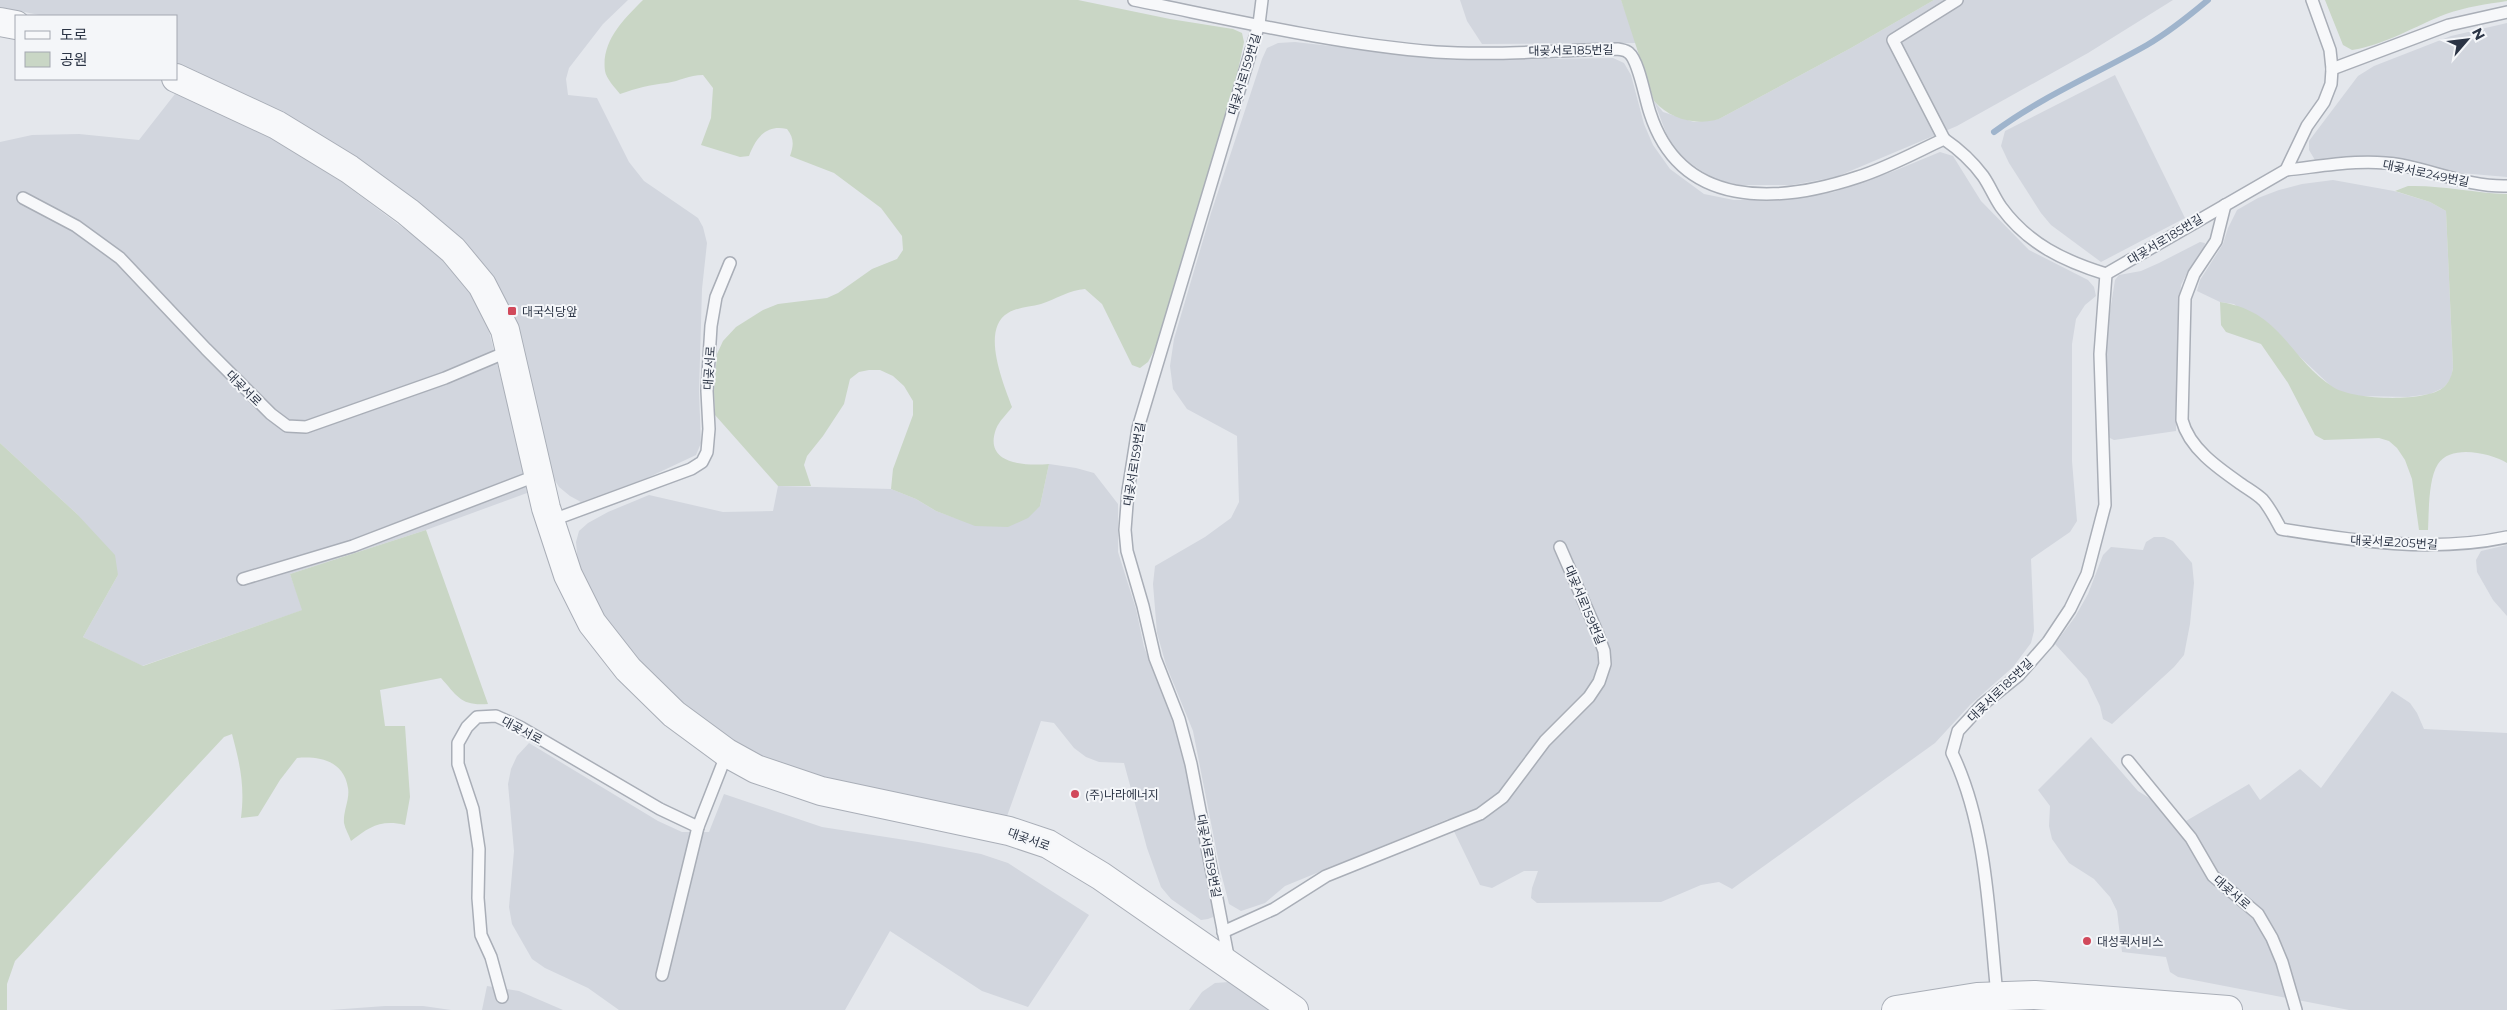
<svg xmlns="http://www.w3.org/2000/svg" width="2507" height="1010" font-family="Montserrat,'Noto Sans KR',sans-serif">
<rect width="100%" height="100%" fill="#e4e7ec"/>
<g fill="#d2d6de">
<path d="M0,0h628l-25,24 -34,44 -3,11 2,16 29,3 32,64 15,19 54,37 5,9 4,16 -5,46 -3,103 2,51 -5,12 -49,23 -66,24 -11,-6 -11,-9 -8,-13 -29,-130 -29,-65 -317,-214v-49h-132l-44,-9z"/>
<path d="M1460,0h161l16,43 -155,1 -15,-23z"/>
<path d="M1934,0h239l-85,53 -131,73 -121,51 -44,8h-54l-26,-7 -22,-15 -14,-12 -10,-18 -12,-32 9,11 31,10 25,-3 132,-71z"/>
<path d="M2507,23v154l-46,-4 -70,-13 -63,2 -13,-2 -6,-10v-9l49,-65 16,-10 77,-30z"/>
<path d="M1295,42l160,18 158,-2 11,5 7,12 13,49 9,21 17,24 34,25 30,6h47l53,-8 60,-21 46,-19 13,4 28,45 48,49 59,30 6,7 2,9 -11,9 -9,14 -4,25v117l5,60 -7,11 -39,27 3,72 -3,12 -18,24 -43,38 -35,38 -203,146 -13,-7 -18,3 -40,17 -124,1 -6,-5 1,-10 6,-17h-14l-32,17 -12,-3 -32,-66 -163,67 -20,17 -24,8 -12,-7 -9,-35 -27,-138 -27,-66 -9,-32 -4,-49 2,-18 50,-29 26,-19 8,-16 -2,-66 -50,-27 -14,-20 -3,-23 4,-27 37,-126 51,-154 5,-11 11,-5z"/>
<path d="M2115,75l70,143 -84,44 -50,-37 -10,-12 -32,-50 -8,-17 4,-15z"/>
<path d="M175,94l81,33 83,53 107,80 19,21 14,25 10,25 34,134 4,28 -101,37 -136,44 13,36 -161,56 -59,-29 35,-62 -41,-61 -77,-71v-301l32,-7 47,-1 60,6z"/>
<path d="M2333,180l61,11 36,11 16,9 7,156 -2,12 -8,9 -13,6 -22,3 -48,-1 -17,-3 -10,-5 -34,-32 -65,-52 -14,-2 -23,-11 3,-11 23,-36 5,-16 9,-18 21,-12 21,-8 23,-6z"/>
<path d="M2200,242l5,1 -1,5 -15,21 -8,16 -2,21 -3,125 -62,9 -4,-2 -3,-3 -1,-79 2,-32 7,-44 4,-5 22,-4 18,-8z"/>
<path d="M1049,464l27,4 18,5 24,31v48l18,57 8,38 29,72 12,45 30,146 -2,7 -5,2 -7,1 -30,-21 -10,-12 -14,-39 -23,-85 -25,-1 -13,-5 -12,-9 -20,-25 -13,-2 -35,98 -160,-35 -48,-14 -40,-15 -34,-20 -74,-58 -58,-75 -14,-38 -2,-22 3,-11 9,-8 20,-11 41,-17 74,17 50,-1 5,-25 113,3 25,10 20,12 19,7 85,-12z"/>
<path d="M2154,537h10l9,4 19,22 2,20 -4,41 -6,31 -10,12 -62,57 -9,-5 -3,-13 -13,-27 -32,-35 20,-27 13,-23 15,-39 8,-8 32,3 3,-8z"/>
<path d="M2507,545v71l-14,-16 -16,-28 -1,-12 5,-9z"/>
<path d="M2392,691l18,12 7,10 7,16 83,4v277h-158l-171,-33 -8,-5 -4,-15 -44,-5 -5,-41 -7,-14 -16,-18 -25,-16 -17,-24 -3,-13 1,-20 -12,-16 53,-53 47,54 48,30 63,-37 11,16 40,-31 21,19z"/>
<path d="M529,743l129,78 24,11h27l15,-38 98,33 96,15 63,12 27,9 81,52 -61,92 -46,-16 -92,-60 -45,79h-226l-31,-22 -43,-20 -13,-9 -20,-35 -3,-17 5,-56 -6,-67 3,-15 6,-13z"/>
<path d="M1229,982l41,28h-81l13,-18 13,-9z"/>
<path d="M487,986l32,5 44,19h-81z"/>
<path d="M385,1006h38l28,4h-121z"/>
</g>
<g fill="#c9d6c5">
<path d="M643,0h435l92,19 63,10 9,4 2,9 -10,47 -79,260 -7,13 -8,6 -8,-3 -30,-61 -17,-15c-15,1 -29,10 -44,15 -11,3 -23,3 -33,9 -28,16 -4,72 4,94 -5,7 -13,14 -16,22 -13,36 30,37 53,35l-9,42 -12,12 -20,9 -33,-1 -39,-15 -20,-12 -25,-10 2,-20 20,-54v-14l-9,-15 -11,-10 -13,-6h-11l-10,2 -9,7 -6,25 -21,32 -16,20 -3,9 7,21h-33l-63,-71 -1,-24 3,-37 6,-13 13,-14 27,-17 15,-6 49,-6 11,-5 34,-24 25,-10 6,-9 -1,-14 -21,-28 -47,-35 -44,-17c4,-11 4,-18 -3,-27 -21,-5 -31,9 -38,27l-9,1 -39,-12 10,-27 2,-30 -10,-13c-14,0 -23,6 -36,8 -18,2 -30,5 -47,11 -5,-6 -14,-16 -15,-23 -4,-30 19,-52 38,-71z"/>
<path d="M1621,0h313l-83,48 -132,71c-24,7 -49,0 -65,-18z"/>
<path d="M2325,0h182v1c-20,3 -41,6 -61,13 -31,12 -61,31 -94,36l-9,-5z"/>
<path d="M2408,186c34,-1 66,7 99,8v269c-17,-10 -56,-19 -69,1 -10,15 -9,49 -10,66h-9l-7,-51 -7,-19 -8,-12 -8,-7 -10,-3 -55,2 -9,-5 -27,-52 -27,-39 -35,-12 -5,-7 -1,-23c62,9 68,56 113,85 19,13 93,16 111,0 6,-6 8,-12 9,-20l-7,-156 -16,-9 -35,-11z"/>
<path d="M0,443l77,71 38,41 3,20 -35,62 60,29 159,-56 -12,-36 136,-44 62,174c-27,2 -30,-7 -47,-26l-61,12 5,36h20l5,71 -5,28c-24,-6 -36,2 -54,16 -2,-6 -6,-12 -7,-18 -1,-12 6,-24 4,-35 -4,-27 -28,-32 -51,-30l-17,22 -22,36 -17,2c4,-32 -1,-54 -9,-84l-8,3 -209,224 -8,23v26h-7z"/>
</g>
<g fill="none" stroke-linecap="round" stroke-linejoin="round">
<path stroke="#9fb4cc" stroke-width="6" d="M1994,132c47,-35 102,-58 153,-87 22,-13 42,-29 61,-45"/>
<g stroke="#a9aeb7" stroke-width="14">
<g id="service">
<path d="M1134,0c100,20 201,44 302,52 60,4 122,-2 182,-3 3,1 8,1 11,4 10,8 16,46 21,60 31,96 127,91 208,64 29,-9 58,-25 86,-38 16,11 28,22 39,37 7,10 11,21 18,31 27,37 63,54 105,67l-6,80 5,151 -18,69 -17,35 -22,33 -29,33 -37,30 -24,26 -6,22c35,72 37,164 45,242"/>
<path d="M2332,69l117,-44 58,-13"/>
<path d="M1944,139l-51,-99 64,-40"/>
<path d="M2286,170c38,-4 77,-12 115,-5 36,7 70,22 106,21"/>
<path d="M23,198l53,28 44,32 86,91 65,65 16,12 19,1 139,-49 64,-27"/>
<path d="M2225,205l-9,36 -22,33 -9,24 -3,122c7,28 36,48 59,64 7,5 16,10 22,16 7,8 13,20 18,29 75,12 151,24 226,8"/>
<path d="M2106,274l180,-104 21,-44 17,-24 7,-18 1,-15 -2,-19 -18,-50"/>
<path d="M550,521l141,-52 11,-7 5,-10 2,-23 -2,-38 4,-65 5,-29 14,-34"/>
<path d="M243,579l110,-33 185,-71"/>
<path d="M2128,761l63,77 22,38 45,38 14,24 10,24 14,48"/>
<path d="M1223,932l51,-23 52,-33 154,-62 23,-17 42,-56 44,-44 10,-15 6,-18 -1,-13 -7,-19 -37,-85"/>
<path d="M1229,961l-38,-197 -12,-45 -24,-61 -12,-52 -16,-55 -2,-21 3,-39 10,-63 121,-404 3,-24"/>
<path d="M662,975l36,-148"/>
<path d="M502,997l-11,-40 -10,-22 -3,-37 1,-49 -6,-40 -15,-45v-21l9,-16 10,-10 19,-1 24,11 140,82 38,18 29,-74"/>
</g>
</g>
<g stroke="#a9aeb7" stroke-width="30">
<g id="tertiary">
<path d="M0,22l16,3"/>
<path d="M176,78l101,47 72,44 59,43 45,38 29,35 23,45 41,178 22,67 24,48 36,46 46,45 53,39 29,16 65,22 188,40 39,13 53,32 193,134"/>
<path d="M1896,1010l81,-13 58,-2 193,15"/>
</g>
</g>
<use href="#service" stroke="#f7f8fa" stroke-width="11"/>
<use href="#tertiary" stroke="#f7f8fa" stroke-width="28"/>
</g>
<g fill="#d1495b" stroke="#f4f6f9" stroke-width="2">
<rect x="507" y="306" width="10" height="10" rx="2.5"/>
<circle cx="1075" cy="794" r="5"/>
<circle cx="2087" cy="941" r="5"/>
</g>
<g text-anchor="middle" dominant-baseline="central" stroke-width="4" stroke-linejoin="round" paint-order="stroke">
<g font-size="12" fill="#2b3445" stroke="#f4f6f9">
<text transform="translate(1571 50) rotate(-1)">대곶서로185번길</text>
<text transform="translate(1244 74) rotate(-73)">대곶서로159번길</text>
<text transform="translate(2426 173) rotate(12)">대곶서로249번길</text>
<text transform="translate(2165 239) rotate(-31)">대곶서로185번길</text>
<text transform="translate(709 368) rotate(-86)">대곶서로</text>
<text transform="translate(244 388) rotate(45)">대곶서로</text>
<text transform="translate(1134 464) rotate(-81)">대곶서로159번길</text>
<text transform="translate(2394 542) rotate(3)">대곶서로205번길</text>
<text transform="translate(1585 605) rotate(67)">대곶서로159번길</text>
<text transform="translate(2000 690) rotate(-44)">대곶서로185번길</text>
<text transform="translate(522 730) rotate(28)">대곶서로</text>
<text transform="translate(1029 839) rotate(20)">대곶서로</text>
<text transform="translate(1209 856) rotate(79)">대곶서로159번길</text>
<text transform="translate(2232 892) rotate(41)">대곶서로</text>
</g>
<g font-size="12" fill="#2b3445" stroke="#f4f6f9" text-anchor="start">
<text x="522" y="311">대국식당앞</text>
<text x="1085" y="794">(주)나라에너지</text>
<text x="2097" y="941">대성퀵서비스</text>
</g>
</g>
<rect x="15" y="15" width="162" height="65" fill="#f4f6f9" stroke="#a4a8b1"/>
<rect x="25" y="31" width="25" height="8" fill="#f7f8fa" stroke="#a4a8b1"/>
<text x="60" y="40" font-size="15" fill="#2b3445">도로</text>
<rect x="25" y="52" width="25" height="15" fill="#c9d6c5" stroke="#a4a8b1"/>
<text x="60" y="65" font-size="15" fill="#2b3445">공원</text>
<g transform="translate(2467 40) rotate(62)" stroke="#f4f6f9" stroke-width="4" paint-order="stroke">
<path d="M0-4L9 19L0 12L-9 19Z" fill="#2b3445"/>
<text y="-8" font-size="14" font-weight="bold" text-anchor="middle" fill="#2b3445">N</text>
</g>
</svg>
